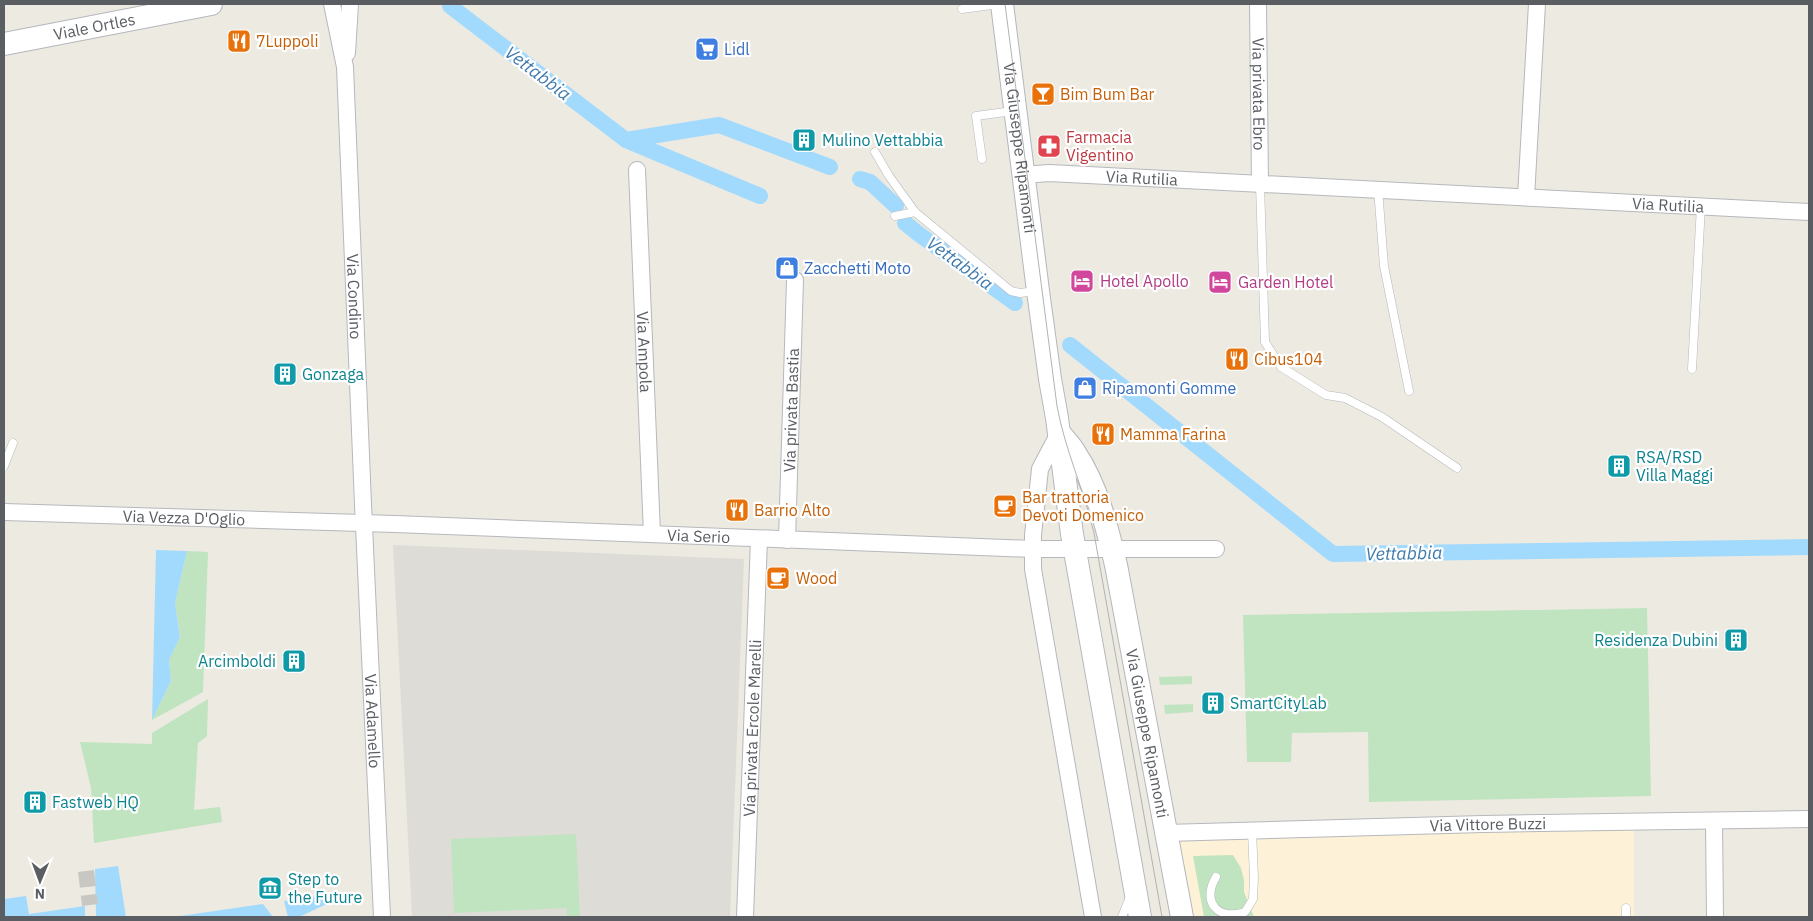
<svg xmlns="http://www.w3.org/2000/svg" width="1813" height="921" font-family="'IBM Plex Sans',sans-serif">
<rect width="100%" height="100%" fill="#edeae2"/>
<path fill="#fdf2d7" d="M1634,828v89h-442l-15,-76z"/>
<path fill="#dedcd7" d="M393,545l351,14 -14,358h-318z"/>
<g fill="#c0e4bf">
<path d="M187,551l21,1 -5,140 -51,28 19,-39 -2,-21 11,-23 -5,-34z"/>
<path d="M1647,608l4,188 -282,6 -1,-70 -76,1 -1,29h-44l-4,-147z"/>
<path d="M1192,676v8l-32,1 -1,-8z"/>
<path d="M208,699l-1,37 -9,7 -4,67 26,-3 2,15 -128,21 -3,-55 -11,-46 72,2v-11z"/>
<path d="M1193,704v8l-28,2 -1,-9z"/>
<path d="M576,834l4,83h-13v-9l-113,5 -3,-74z"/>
<path d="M1233,855l8,13 3,12v12l10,25h-50l-11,-61z"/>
</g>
<g fill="#a2dafd">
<path d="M156,550l31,1 -12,52 5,34 -11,23 2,21 -19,39z"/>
<path d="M118,866l8,51h-30l-1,-48z"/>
<path d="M333,894l-2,8 -32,15h-11l-4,-16z"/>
<path d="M26,896l3,18 56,-8v11h-81v-18z"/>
<path d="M263,904l10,13h-100z"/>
</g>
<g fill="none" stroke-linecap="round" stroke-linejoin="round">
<g stroke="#a2dafd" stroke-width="16">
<path d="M450,6l176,134 93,-15 111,42"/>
<path d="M626,140l134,56"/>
<path d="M860,179l10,3 26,24"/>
<path d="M905,223l15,12 95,68"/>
<path d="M1070,345l263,209 476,-7"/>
</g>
<path stroke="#c8c7c2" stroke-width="16" stroke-dasharray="16 8" stroke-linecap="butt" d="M86,871l4,34"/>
<g stroke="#b5b8bc" stroke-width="9">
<g id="lane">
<path d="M962,9l37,-5"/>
<path d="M875,152l14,24 26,36 96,79 9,2 16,-2"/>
<path d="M982,159l-6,-43 37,-5"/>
<path d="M1260,184l5,158 16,25 45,28 19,3 37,19 75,51"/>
<path d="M1378,189l6,77 25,125"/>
<path d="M895,216l20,-4"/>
<path d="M1692,369l9,-163"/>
<path d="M4,466l9,-23"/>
<path d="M1216,877c-15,25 2,44 29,35l8,-13 1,-21 -2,-48"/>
<path d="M1626,908v9"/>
<path d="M1122,917l8,-20"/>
</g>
</g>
<g stroke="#b5b8bc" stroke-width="18">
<g id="street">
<path id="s1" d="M332,4l13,63 18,437 19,413"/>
<path id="s2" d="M1258,4l2,180"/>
<path d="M347,53l3,-49"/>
<path id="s3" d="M637,170l15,364"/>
<path id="s4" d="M1024,175l25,-2 760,39"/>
<path d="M1526,197l11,-193"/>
<path d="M1059,433l-19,36 -7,66v34l60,348"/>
<path id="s5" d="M4,512l391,12 638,25h183"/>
<path id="s6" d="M787,540l8,-260"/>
<path d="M1714,821l1,96"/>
<path id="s7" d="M1166,833l317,-9 326,-5"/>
<path id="s8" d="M745,917l14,-378"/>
</g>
</g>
<g stroke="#b4b7bc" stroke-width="24">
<g id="secondary">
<path id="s9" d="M1002,4l36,287 12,88 7,39 15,116 68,383"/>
<path id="s10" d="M4,44l207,-40"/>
<path id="s11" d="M1061,435c5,6 10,11 14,18 22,33 32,74 41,112l66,352"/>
</g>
</g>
<use href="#lane" stroke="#fff" stroke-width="8"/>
<use href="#street" stroke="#fff" stroke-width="16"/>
<use href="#secondary" stroke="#fff" stroke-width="22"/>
<path stroke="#b1b2b3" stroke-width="1" d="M1005,4l52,402c8,44 27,84 37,127l68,384"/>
</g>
<defs>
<g id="restaurant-square" transform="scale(1.25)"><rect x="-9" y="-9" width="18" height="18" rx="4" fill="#e8710a" stroke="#fff"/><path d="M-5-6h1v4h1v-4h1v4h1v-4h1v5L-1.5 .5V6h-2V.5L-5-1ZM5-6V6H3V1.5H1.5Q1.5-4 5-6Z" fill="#fff"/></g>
<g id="supermarket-square" transform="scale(1.25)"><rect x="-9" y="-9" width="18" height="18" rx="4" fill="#3f7fe0" stroke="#fff"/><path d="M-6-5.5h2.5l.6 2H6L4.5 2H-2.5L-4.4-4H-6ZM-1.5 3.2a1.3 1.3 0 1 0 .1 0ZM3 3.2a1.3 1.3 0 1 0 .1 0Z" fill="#fff"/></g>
<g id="bar-square" transform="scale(1.25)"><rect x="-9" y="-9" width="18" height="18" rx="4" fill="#e8710a" stroke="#fff"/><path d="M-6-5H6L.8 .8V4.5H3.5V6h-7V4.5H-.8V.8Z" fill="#fff"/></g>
<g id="building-square" transform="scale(1.25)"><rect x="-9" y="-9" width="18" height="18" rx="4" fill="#0f9aa8" stroke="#fff"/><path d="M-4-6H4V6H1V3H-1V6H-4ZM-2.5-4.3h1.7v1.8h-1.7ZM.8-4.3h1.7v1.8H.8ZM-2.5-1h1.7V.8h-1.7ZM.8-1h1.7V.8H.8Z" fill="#fff"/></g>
<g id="pharmacy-square" transform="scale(1.25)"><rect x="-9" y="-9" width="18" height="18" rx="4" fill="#e0444e" stroke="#fff"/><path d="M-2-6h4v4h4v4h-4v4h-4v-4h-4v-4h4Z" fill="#fff"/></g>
<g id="shop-square" transform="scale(1.25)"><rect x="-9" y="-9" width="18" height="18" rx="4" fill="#3f7fe0" stroke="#fff"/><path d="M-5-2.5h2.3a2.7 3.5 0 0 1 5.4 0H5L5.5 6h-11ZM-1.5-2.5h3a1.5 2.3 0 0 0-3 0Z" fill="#fff"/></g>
<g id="hotel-square" transform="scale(1.25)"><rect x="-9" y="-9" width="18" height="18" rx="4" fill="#d1479c" stroke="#fff"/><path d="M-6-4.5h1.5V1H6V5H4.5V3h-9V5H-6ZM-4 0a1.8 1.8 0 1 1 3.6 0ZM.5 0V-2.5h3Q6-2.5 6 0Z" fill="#fff"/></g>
<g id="cafe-square" transform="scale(1.25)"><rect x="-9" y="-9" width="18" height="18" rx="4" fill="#e8710a" stroke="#fff"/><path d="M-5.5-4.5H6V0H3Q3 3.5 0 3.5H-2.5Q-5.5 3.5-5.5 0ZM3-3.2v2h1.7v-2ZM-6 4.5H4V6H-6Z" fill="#fff"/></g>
<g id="museum-square" transform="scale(1.25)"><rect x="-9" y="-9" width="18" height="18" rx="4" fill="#0f9aa8" stroke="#fff"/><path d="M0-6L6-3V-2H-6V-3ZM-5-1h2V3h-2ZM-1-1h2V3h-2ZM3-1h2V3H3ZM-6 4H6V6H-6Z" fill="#fff"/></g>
</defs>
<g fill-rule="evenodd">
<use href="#restaurant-square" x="239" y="41"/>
<use href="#supermarket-square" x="707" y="49"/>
<use href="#bar-square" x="1043" y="94"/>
<use href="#building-square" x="804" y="140"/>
<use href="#pharmacy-square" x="1049" y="146"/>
<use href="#shop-square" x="787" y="268"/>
<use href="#hotel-square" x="1082" y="281"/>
<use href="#hotel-square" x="1220" y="282"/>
<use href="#restaurant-square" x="1237" y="359"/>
<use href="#building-square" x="285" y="374"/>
<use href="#shop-square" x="1085" y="388"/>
<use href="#restaurant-square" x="1103" y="434"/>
<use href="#building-square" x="1619" y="466"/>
<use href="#cafe-square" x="1005" y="506"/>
<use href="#restaurant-square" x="737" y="510"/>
<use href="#cafe-square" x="778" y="578"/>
<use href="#building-square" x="1736" y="640"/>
<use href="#building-square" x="294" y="661"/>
<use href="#building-square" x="1213" y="703"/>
<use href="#building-square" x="35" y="802"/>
<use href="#museum-square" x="270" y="888"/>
</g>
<g text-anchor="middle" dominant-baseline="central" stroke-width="4.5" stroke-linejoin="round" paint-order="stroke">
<g font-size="16" fill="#5a5e63" stroke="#fff">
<text stroke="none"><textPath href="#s10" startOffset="92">Viale Ortles</textPath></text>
<text stroke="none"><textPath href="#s2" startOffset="90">Via privata Ebro</textPath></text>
<text stroke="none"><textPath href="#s9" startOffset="145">Via Giuseppe Ripamonti</textPath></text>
<text stroke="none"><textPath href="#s4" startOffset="118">Via Rutilia</textPath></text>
<text stroke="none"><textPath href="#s4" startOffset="645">Via Rutilia</textPath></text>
<text stroke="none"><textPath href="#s1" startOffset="294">Via Condino</textPath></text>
<text stroke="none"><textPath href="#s3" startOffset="182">Via Ampola</textPath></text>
<text stroke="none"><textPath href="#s6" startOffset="130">Via privata Bastia</textPath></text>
<text stroke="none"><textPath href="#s5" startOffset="180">Via Vezza D'Oglio</textPath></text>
<text stroke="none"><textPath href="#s5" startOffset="695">Via Serio</textPath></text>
<text stroke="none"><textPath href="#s1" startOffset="719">Via Adamello</textPath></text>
<text stroke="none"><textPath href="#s8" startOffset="189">Via privata Ercole Marelli</textPath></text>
<text stroke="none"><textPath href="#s11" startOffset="314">Via Giuseppe Ripamonti</textPath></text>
<text stroke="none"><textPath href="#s7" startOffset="322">Via Vittore Buzzi</textPath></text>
</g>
<g font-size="16" fill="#c56008" stroke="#fff" text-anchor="start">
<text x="256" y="41">7Luppoli</text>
<text x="1060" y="94">Bim Bum Bar</text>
<text x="1254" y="359">Cibus104</text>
<text x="1120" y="434">Mamma Farina</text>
<text x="1022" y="497">Bar trattoria<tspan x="1022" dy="18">Devoti Domenico</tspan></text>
<text x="754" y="510">Barrio Alto</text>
<text x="796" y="578">Wood</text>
</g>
<g font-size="16" fill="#366cbe" stroke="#fff" text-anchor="start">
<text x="724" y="49">Lidl</text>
<text x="804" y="268">Zacchetti Moto</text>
<text x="1102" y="388">Ripamonti Gomme</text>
</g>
<g font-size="16" fill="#be3a42" stroke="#fff" text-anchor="start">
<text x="1066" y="137">Farmacia<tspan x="1066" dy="18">Vigentino</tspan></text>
</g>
<g font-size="16" fill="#0d838f" stroke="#fff" text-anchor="start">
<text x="822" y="140">Mulino Vettabbia</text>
<text x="302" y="374">Gonzaga</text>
<text x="1636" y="457">RSA/RSD<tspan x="1636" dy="18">Villa Maggi</tspan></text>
<text x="1718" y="640" text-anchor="end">Residenza Dubini</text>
<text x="276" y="661" text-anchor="end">Arcimboldi</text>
<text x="1230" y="703">SmartCityLab</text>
<text x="52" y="802">Fastweb HQ</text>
<text x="288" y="879">Step to<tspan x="288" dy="18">the Future</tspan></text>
</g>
<g font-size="16" fill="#b23c85" stroke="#fff" text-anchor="start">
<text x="1100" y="281">Hotel Apollo</text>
<text x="1238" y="282">Garden Hotel</text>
</g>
<g font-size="18" font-style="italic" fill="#407bae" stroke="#fff">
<text transform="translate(538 73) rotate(37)">Vettabbia</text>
<text transform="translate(960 263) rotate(36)">Vettabbia</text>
<text transform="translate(1404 553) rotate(-1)">Vettabbia</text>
</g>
</g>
<rect width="1813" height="921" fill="none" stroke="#5a5e63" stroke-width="10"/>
<g transform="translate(40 881) rotate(181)" stroke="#ffffff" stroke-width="4" paint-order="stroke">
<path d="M0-4L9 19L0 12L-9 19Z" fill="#5a5e63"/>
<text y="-8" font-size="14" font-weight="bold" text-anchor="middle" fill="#5a5e63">N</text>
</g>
</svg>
